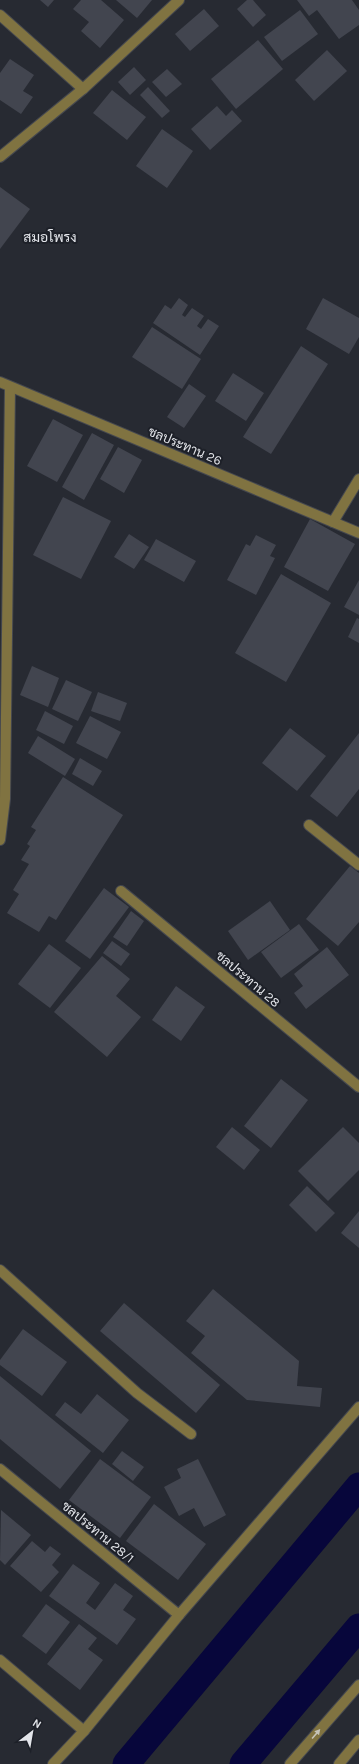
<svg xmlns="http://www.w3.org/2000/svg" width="359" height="1764" font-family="Karla,Sarabun,sans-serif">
<rect width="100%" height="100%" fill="#272a32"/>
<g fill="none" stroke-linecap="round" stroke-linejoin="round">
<g stroke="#07063b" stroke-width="27">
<path d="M126,1764l233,-278"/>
<path d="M243,1764l116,-137"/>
</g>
</g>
<g fill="#42454f">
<path d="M40,0h14l-6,7z"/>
<path d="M81,0h20l23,20 -24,28 -19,-17 8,-9 -16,-13z"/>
<path d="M116,0h36l-15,18z"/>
<path d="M247,0h6l13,15 -13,12 -16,-18z"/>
<path d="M297,0h55l7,10v15l-20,14 -22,-29 -8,6z"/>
<path d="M204,9l15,17 -29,25 -15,-17z"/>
<path d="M300,10l18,24 -36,27 -18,-24z"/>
<path d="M258,40l25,29 -47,40 -25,-30z"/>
<path d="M327,50l20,21 -33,30 -19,-21z"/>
<path d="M10,59l24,16 -11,16 10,6 -12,17 -21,-14v-27z"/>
<path d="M134,67l12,13 -16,15 -12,-13z"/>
<path d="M167,69l15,15 -16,13 -14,-15z"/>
<path d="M148,87l22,24 -8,7 -22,-23z"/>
<path d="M112,90l34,27 -19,23 -34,-27z"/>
<path d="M217,106l9,10 6,-6 10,11 -32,29 -19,-21z"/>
<path d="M162,129l31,22 -26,37 -31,-22z"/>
<path d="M0,187l30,22 -30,40z"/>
<path d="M179,298l9,7 -6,10 3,2 7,-9 12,8 -7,10 4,3 7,-10 11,7 -19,29 -47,-32 12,-18 6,4z"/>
<path d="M323,298l36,20v19l-10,17 -43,-25z"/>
<path d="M152,327l49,32 -19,30 -50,-32z"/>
<path d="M301,346l27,18 -57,90 -28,-17z"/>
<path d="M233,373l31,20 -18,28 -31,-20z"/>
<path d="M189,384l17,12 -22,32 -17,-11z"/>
<path d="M53,419l30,16 -26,47 -30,-16z"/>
<path d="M92,433l22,12 -30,55 -22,-13z"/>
<path d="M118,447l24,13 -18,33 -24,-14z"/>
<path d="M63,497l48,24 -30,58 -48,-24z"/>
<path d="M310,519l45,25 -27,47 -44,-24z"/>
<path d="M129,534l20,13 -15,22 -20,-12z"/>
<path d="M256,535l20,10 -6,11 5,2 -19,37 -29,-15 19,-36 4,2z"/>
<path d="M156,539l40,22 -12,21 -40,-22z"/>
<path d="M281,574l50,29 -45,79 -51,-29z"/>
<path d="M359,580v35l-15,-8z"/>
<path d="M357,618l2,1v24l-11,-6z"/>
<path d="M32,666l27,12 -11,29 -28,-12z"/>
<path d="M66,680l26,12 -14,29 -26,-12z"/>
<path d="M98,692l29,11 -7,18 -29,-10z"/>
<path d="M45,711l28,15 -9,18 -28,-14z"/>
<path d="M90,716l31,16 -14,27 -31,-16z"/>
<path d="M290,728l36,28 -29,35 -35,-28z"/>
<path d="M359,733v56l-22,28 -27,-21z"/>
<path d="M38,736l37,23 -10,17 -37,-23z"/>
<path d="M80,758l22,13 -9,15 -21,-12z"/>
<path d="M63,777l60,38 -67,105 -7,-4 -10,16 -32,-19 12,-19 -6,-4 16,-26 -8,-4 9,-14 -3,-2 9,-14 -5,-3z"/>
<path d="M350,866l9,7v49l-21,24 -32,-27z"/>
<path d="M104,888l25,19 -39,52 -25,-18z"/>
<path d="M270,901l20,29 -42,30 -20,-29z"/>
<path d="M131,911l13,10 -17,25 -14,-9z"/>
<path d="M299,924l20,26 -38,28 -20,-26z"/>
<path d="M112,941l18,13 -9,12 -18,-13z"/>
<path d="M49,944l32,24 -31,40 -32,-24z"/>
<path d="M327,947l22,28 -43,34 -12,-16 9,-7 -9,-12z"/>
<path d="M102,956l28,23 -14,17 25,21 -34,40 -53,-45z"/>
<path d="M176,986l29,21 -24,34 -29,-21z"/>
<path d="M281,1079l27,21 -37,48 -27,-22z"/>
<path d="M232,1127l28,23 -16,20 -28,-23z"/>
<path d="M343,1127l16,16v27l-31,31 -30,-30z"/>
<path d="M307,1186l28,27 -19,19 -27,-27z"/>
<path d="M359,1211v37l-18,-15z"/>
<path d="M213,1289l86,72 -2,25 25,2 -2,19 -73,-7 -56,-47 14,-17 -19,-15z"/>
<path d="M124,1303l96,82 -24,28 -96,-82z"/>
<path d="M23,1329l44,33 -25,34 -42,-31v-5z"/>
<path d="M0,1376l91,75 -31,38 -60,-50z"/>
<path d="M97,1394l32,26 -26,33 -48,-38 10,-13 16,12z"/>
<path d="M122,1451l22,16 -11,14 -21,-17z"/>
<path d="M100,1459l51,38 -31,41 -51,-38z"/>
<path d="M198,1459l28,56 -22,12 -10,-19 -15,8 -15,-29 17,-9 -4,-9z"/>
<path d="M154,1504l52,40 -28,36 -52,-39z"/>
<path d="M1,1510l30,25 -26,30 -5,-5z"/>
<path d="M32,1541l13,11 5,-6 11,8 -9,11 7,7 -18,20 -31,-26z"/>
<path d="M73,1564l27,19 -14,20 9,7 20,-27 18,13 -10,14 13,9 -19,26 -68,-49z"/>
<path d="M46,1604l24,18 -24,32 -24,-18z"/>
<path d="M79,1624l18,14 -9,11 15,11 -23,30 -33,-26z"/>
</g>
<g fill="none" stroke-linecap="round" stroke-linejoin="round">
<g stroke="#45484f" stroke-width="12">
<g id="minor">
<path d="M0,15l83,74"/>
<path d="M0,157l83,-68 96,-89"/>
<path d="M0,382l359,151"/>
<path d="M333,522l26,-43"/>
<path d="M309,825l50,40"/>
<path d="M0,840l5,-41 5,-412"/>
<path d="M121,891l238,196"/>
<path d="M0,1270l137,123 54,41"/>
<path d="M0,1469l179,146"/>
<path d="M0,1660l84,71"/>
<path d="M53,1764l31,-33 95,-116 180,-208"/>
<path d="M290,1764l69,-79"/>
<path d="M339,1764l20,-24"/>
</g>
</g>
<use href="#minor" stroke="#807341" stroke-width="10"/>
</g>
<defs><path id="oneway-solid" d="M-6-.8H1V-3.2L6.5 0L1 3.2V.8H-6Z"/></defs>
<use fill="#c5c3b7" href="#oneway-solid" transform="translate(316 1734) rotate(-49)"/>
<g text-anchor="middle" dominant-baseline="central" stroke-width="4" stroke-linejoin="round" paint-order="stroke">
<g font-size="13" fill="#e3e5ea" stroke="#1d2028">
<text transform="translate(185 446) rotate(23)">ชลประทาน 26</text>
<text transform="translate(248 979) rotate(40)">ชลประทาน 28</text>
<text transform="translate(98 1532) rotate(39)">ชลประทาน 28/1</text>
</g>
<g font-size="14" fill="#e3e5ea" stroke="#1d2028">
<text x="50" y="237">สมอโพรง</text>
</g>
</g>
<g transform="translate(32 1732) rotate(31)" stroke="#1d2028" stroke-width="3" paint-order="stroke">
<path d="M0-3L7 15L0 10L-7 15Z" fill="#e3e5ea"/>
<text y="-6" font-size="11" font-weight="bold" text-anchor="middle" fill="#e3e5ea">N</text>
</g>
</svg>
